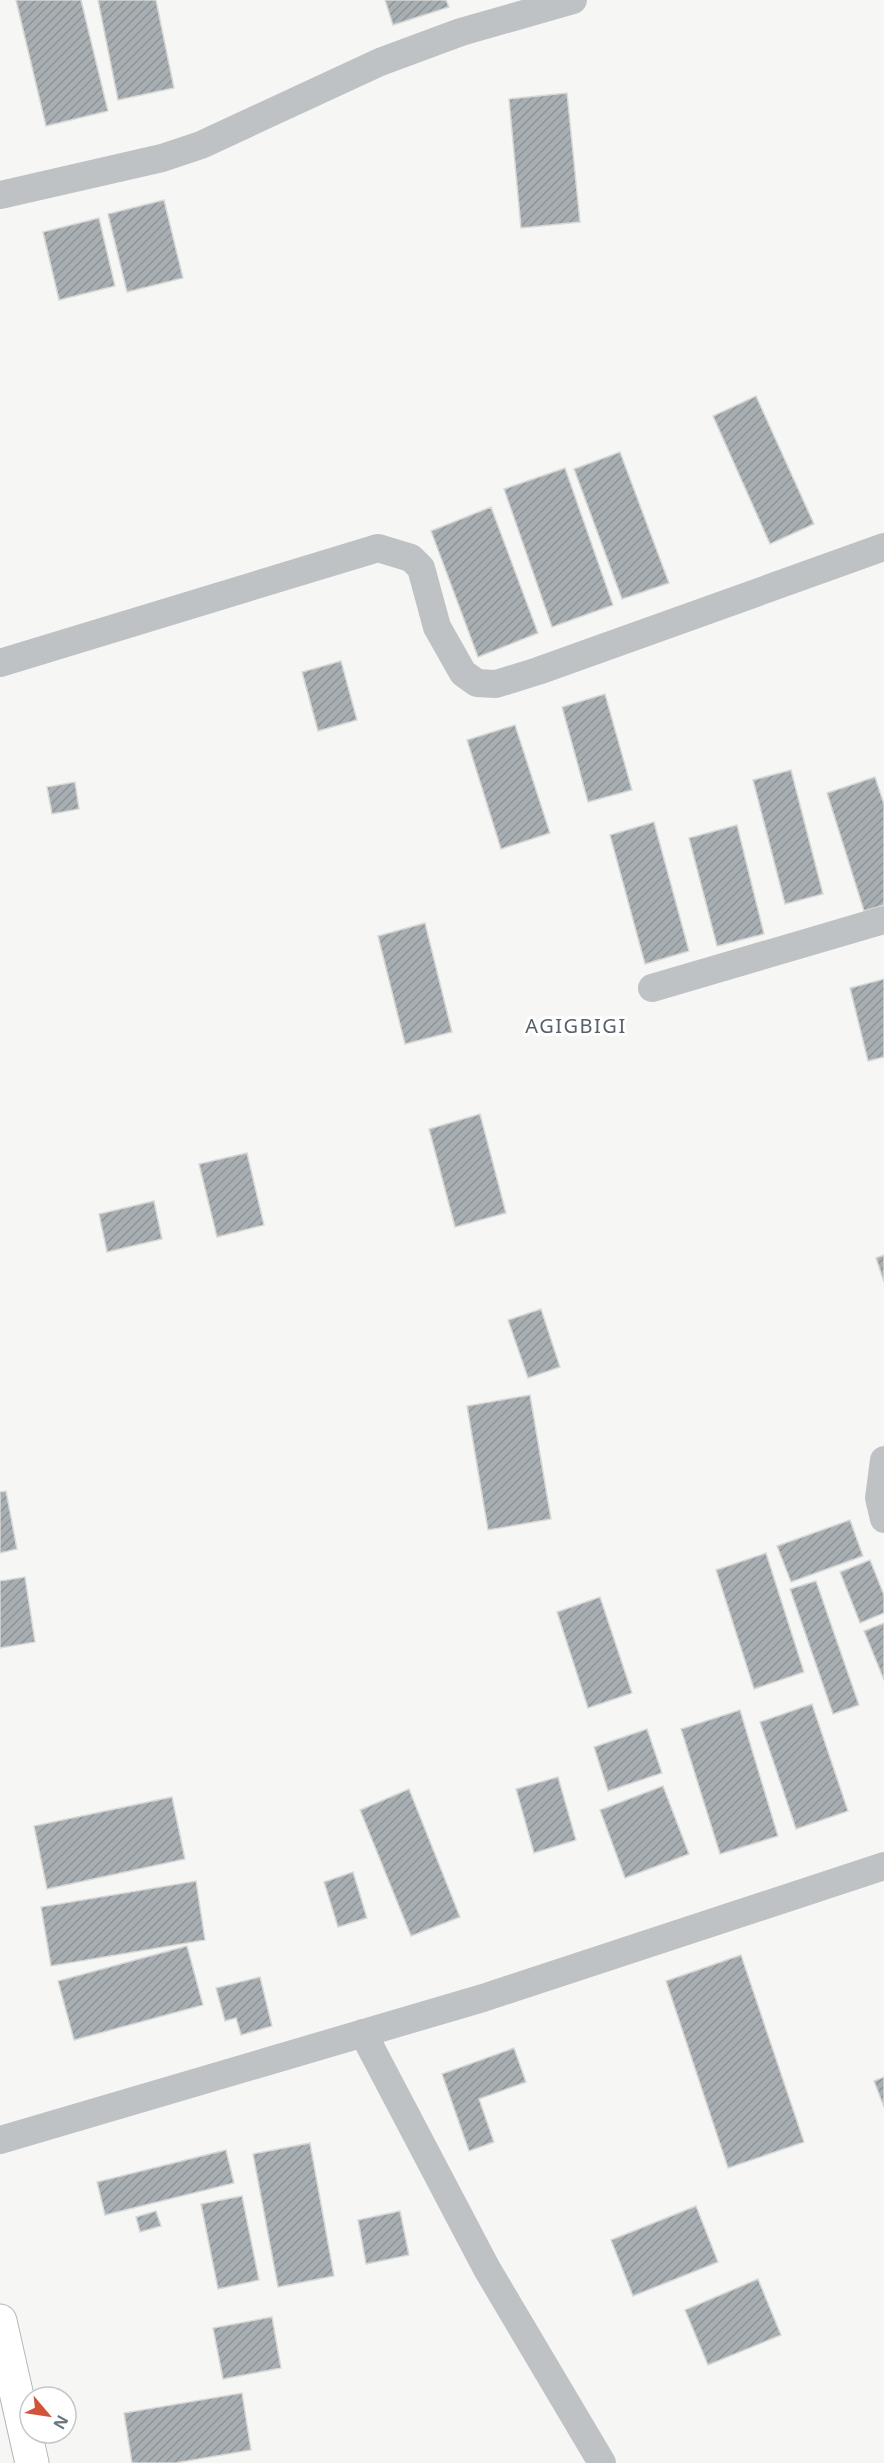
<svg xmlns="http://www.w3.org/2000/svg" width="884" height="2463" font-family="'Noto Sans',sans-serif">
<defs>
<pattern id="building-hatch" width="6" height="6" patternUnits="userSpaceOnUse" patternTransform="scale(1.5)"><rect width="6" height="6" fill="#a8afb3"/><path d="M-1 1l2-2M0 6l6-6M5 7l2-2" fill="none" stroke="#8d9397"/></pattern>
</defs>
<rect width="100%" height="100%" fill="#f6f6f4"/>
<g fill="url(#building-hatch)" stroke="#d8d8d6" stroke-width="1.5">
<path d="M16,0h65l27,111 -62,15z"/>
<path d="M98,0h58l18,88 -56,12z"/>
<path d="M385,0h61l3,7 -56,18z"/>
<path d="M567,93l13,129 -59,6 -12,-129z"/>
<path d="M164,200l19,78 -56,14 -19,-78z"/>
<path d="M99,218l16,68 -56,14 -16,-68z"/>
<path d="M756,396l58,128 -44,20 -57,-128z"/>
<path d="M620,452l49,131 -47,16 -48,-130z"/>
<path d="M565,468l48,137 -61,22 -48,-138z"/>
<path d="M491,507l47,126 -60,24 -47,-126z"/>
<path d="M341,661l16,59 -39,11 -16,-59z"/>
<path d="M605,694l27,96 -44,12 -26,-95z"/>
<path d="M515,725l35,108 -49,16 -34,-109z"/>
<path d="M791,770l32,124 -38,10 -32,-124z"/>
<path d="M875,777l9,27v101l-20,6 -37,-118z"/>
<path d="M75,782l4,27 -27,5 -5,-27z"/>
<path d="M654,822l35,129 -44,13 -35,-129z"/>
<path d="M737,825l27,109 -47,12 -28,-108z"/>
<path d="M425,923l27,109 -47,12 -27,-108z"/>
<path d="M884,979v78l-16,4 -18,-73z"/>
<path d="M480,1114l26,99 -51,14 -26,-98z"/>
<path d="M247,1153l17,72 -47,12 -18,-73z"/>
<path d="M154,1201l8,38 -55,13 -8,-38z"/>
<path d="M884,1255v27l-8,-24z"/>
<path d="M541,1309l19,58 -32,11 -20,-58z"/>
<path d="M530,1395l21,124 -63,11 -21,-124z"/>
<path d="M6,1491l11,58 -17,4v-61z"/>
<path d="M850,1520l13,36 -72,26 -14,-36z"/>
<path d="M766,1553l38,119 -50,17 -38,-119z"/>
<path d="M870,1560l14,35v18l-24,10 -20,-51z"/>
<path d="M25,1577l10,65 -35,6v-67z"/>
<path d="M816,1581l43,124 -26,9 -43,-125z"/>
<path d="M600,1597l32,96 -44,15 -31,-96z"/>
<path d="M884,1623v57l-20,-49z"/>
<path d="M812,1704l36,107 -52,18 -36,-107z"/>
<path d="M740,1710l38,126 -58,18 -39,-125z"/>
<path d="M647,1729l15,44 -54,18 -14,-44z"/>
<path d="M558,1777l18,63 -42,13 -18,-64z"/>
<path d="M663,1786l26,68 -64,24 -25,-68z"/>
<path d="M409,1789l51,128 -49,19 -51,-126z"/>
<path d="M172,1797l13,62 -138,30 -13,-63z"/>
<path d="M353,1872l14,46 -29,9 -14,-45z"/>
<path d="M196,1881l9,59 -154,26 -10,-59z"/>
<path d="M187,1946l16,59 -129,35 -16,-59z"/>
<path d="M741,1955l63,187 -76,26 -62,-187z"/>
<path d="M260,1977l12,49 -31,9 -5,-17 -11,3 -9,-33z"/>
<path d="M514,2048l12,34 -47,17 15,43 -25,9 -27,-77z"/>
<path d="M884,2077v30l-10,-26z"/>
<path d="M310,2143l24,133 -56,11 -25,-133z"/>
<path d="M226,2150l8,33 -129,32 -8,-33z"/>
<path d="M242,2196l17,84 -41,9 -17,-85z"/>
<path d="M696,2206l22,56 -85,34 -22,-56z"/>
<path d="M156,2211l5,15 -21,6 -4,-15z"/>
<path d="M400,2211l9,44 -43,9 -8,-44z"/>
<path d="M758,2279l23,56 -73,30 -23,-55z"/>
<path d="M272,2317l9,51 -58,11 -10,-51z"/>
<path d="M242,2393l9,57 -76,13h-43l-8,-50z"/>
</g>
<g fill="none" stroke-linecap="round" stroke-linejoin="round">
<g stroke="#b0b6b9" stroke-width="35">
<path id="secondary" d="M0,2321l32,142"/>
</g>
<g stroke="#bec2c5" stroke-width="28">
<path d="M0,195l162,-37 39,-13 179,-83 81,-30 112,-32"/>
<path d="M0,663l378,-115 33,10 10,10 16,59 26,46 14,10 19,1 42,-13 346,-124"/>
<path d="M652,988l232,-68"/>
<path d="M884,1460l-5,38 5,21"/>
<path d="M363,2033l124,236 115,194"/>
<path d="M0,2140l483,-142 401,-132"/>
</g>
<use href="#secondary" stroke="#fff" stroke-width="33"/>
</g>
<g text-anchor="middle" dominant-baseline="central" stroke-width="6" stroke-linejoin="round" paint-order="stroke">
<g font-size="20" letter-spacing="1.5" fill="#566067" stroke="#fff">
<text x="576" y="1025">AGIGBIGI</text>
</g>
</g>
<g transform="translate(48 2415) rotate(119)"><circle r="28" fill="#ffffff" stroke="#c3c9cd" stroke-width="1.5"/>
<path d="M0-4.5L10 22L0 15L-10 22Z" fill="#d15439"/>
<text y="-9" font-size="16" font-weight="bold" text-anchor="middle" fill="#687881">N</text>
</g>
</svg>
